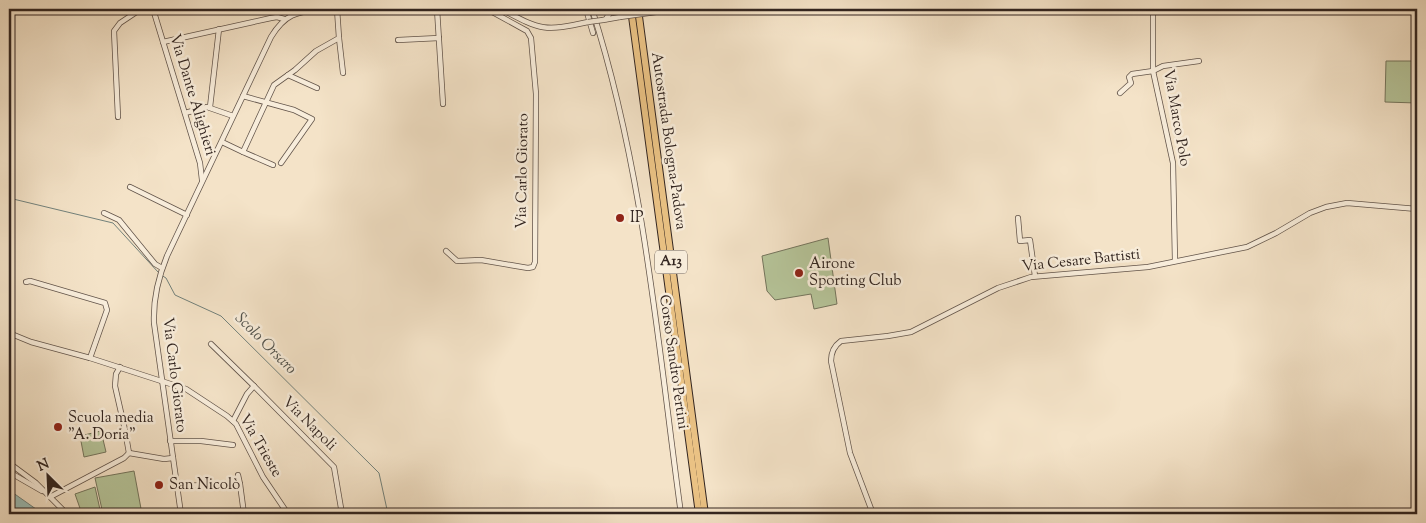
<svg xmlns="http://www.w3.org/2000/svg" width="1426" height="523" font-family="'Sorts Mill Goudy',serif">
<rect width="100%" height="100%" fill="#f4e3c8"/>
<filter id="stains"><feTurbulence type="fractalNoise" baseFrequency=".004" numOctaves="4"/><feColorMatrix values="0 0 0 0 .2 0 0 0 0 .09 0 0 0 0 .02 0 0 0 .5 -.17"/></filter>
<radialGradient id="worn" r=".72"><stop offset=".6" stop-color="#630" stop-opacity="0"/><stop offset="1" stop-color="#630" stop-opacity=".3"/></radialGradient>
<g fill="#b6c59a" stroke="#74755d">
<path d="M1386,61h31v42l-32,-1z"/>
<path d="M828,238l9,66 -23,5 -3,-15 -36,6 -8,-9 -5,-35z"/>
<path d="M101,431l5,21 -22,5 -4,-21z"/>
<path d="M134,471l8,43h-39l-8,-36z"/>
<path d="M95,487l6,27h-19l-7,-20z"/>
</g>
<path fill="#9cbeb7" stroke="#72817b" d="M9,490l34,24h-34z"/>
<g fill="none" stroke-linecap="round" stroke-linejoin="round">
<g stroke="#72817b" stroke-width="1">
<path d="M9,198l104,25 45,49"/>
<path d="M161,275l5,3 9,17 46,21 158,157 9,41"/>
</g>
<g stroke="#62544a" stroke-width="6">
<g id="minor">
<path d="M153,9l47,154 2,17"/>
<path d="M437,9l6,95"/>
<path d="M501,9c40,21 42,23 87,13"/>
<path d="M586,9l7,24"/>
<path d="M592,9c52,162 66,337 89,505"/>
<path d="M1153,9v62l20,92 2,98"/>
<path d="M656,12l14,-3"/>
<path d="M606,19l6,-10"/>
<path d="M603,20l17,-3"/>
<path d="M339,38l4,35"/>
<path d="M398,40l41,-2"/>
<path d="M163,42l108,-24 6,-1 7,2"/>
<path d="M288,75l29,13"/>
<path d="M1120,93l11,-10 -2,-6 3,-3 21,-3 10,-5 36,-5"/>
<path d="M243,96l51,14 18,9 -31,44"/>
<path d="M210,107l9,-78"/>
<path d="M185,113l22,-6 26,9"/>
<path d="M118,117l-4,-86 6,-8 21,-14"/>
<path d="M222,142l21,10 31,-67 21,-15 21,-19 23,-13 -2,-29"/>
<path d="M243,152l30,13"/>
<path d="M130,187l57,28"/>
<path d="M104,213l15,7 36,44 7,4"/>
<path d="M1018,218l2,23 10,-1 5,36"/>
<path d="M446,251l11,10 24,-1 47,8 5,-1 2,-5 1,-168 -5,-56 -4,-7 -40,-22"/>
<path d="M26,282l4,-1 75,22 2,7 -17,48"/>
<path d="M9,333l22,9 59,16 96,31 41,27 9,8 27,53 25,37"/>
<path d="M211,344l43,42"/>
<path d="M120,367l-4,7 -1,12 10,44 4,23"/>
<path d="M233,421l14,-27 7,-8 80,81 8,47"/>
<path d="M170,441h31l32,4"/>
<path d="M9,463l27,20 31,31"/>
<path d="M9,472l33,19"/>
<path d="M238,475l2,9"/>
<path d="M177,486l63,-2 4,30"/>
<path d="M50,497l74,-39 5,-5 35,6 9,-1"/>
<path d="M181,514l-27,-191c-1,-24 4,-45 13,-67l104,-219c14,-23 25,-25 51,-28"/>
<path d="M873,514l-23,-61 -19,-92c0,-9 3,-15 10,-20l47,-5 23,-4 87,-44 33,-11 117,-10 99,-20 29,-14 34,-20 16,-6 21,-4 70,6"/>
</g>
</g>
<g stroke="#322520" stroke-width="8">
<g id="highway">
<path d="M631,9l68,505"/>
<path d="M638,9l67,505"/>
</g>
</g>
<use href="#minor" stroke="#f8eddb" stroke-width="4.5"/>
<use href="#highway" stroke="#eac284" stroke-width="6"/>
<g stroke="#62544a" stroke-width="6" stroke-linecap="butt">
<g id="minor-bridge">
<path d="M620,17l36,-5"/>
<path d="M588,22l15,-2"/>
</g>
</g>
<use href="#minor-bridge" stroke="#f8eddb" stroke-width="4.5"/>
</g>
<g fill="#8f2418" stroke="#f8eddb" stroke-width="2">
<circle cx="620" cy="218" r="5"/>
<circle cx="799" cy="273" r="5"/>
<circle cx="58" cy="427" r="5"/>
<circle cx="159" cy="485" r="5"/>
</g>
<g text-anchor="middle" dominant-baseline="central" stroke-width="5" stroke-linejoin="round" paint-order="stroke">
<rect fill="#f8eddb" stroke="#6d6158" stroke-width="1" x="655" y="250.5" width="32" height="23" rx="4"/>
<g font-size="14" font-weight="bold" fill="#322520">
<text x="671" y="262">A13</text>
</g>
<g font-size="15" fill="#322520" stroke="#f8eddb">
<text transform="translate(192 95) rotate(73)">Via Dante Alighieri</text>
<text transform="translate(1176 118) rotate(80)">Via Marco Polo</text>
<text transform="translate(668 141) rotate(82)">Autostrada Bologna-Padova</text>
<text transform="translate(523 171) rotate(-89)">Via Carlo Giorato</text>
<text transform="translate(1081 261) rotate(-6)">Via Cesare Battisti</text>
<text transform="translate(673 362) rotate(82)">Corso Sandro Pertini</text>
<text transform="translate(174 375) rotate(83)">Via Carlo Giorato</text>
<text transform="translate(309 424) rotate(45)">Via Napoli</text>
<text transform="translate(260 446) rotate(60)">Via Trieste</text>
</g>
<g font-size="15" fill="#322520" stroke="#f8eddb" text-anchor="start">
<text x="630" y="218">IP</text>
<text x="809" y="264">Airone<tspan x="809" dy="17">Sporting Club</tspan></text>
<text x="68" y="418">Scuola media<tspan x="68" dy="17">"A. Doria"</tspan></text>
<text x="169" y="485">San Nicolò</text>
</g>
<g font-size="16" font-style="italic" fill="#52534d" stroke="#f8eddb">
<text transform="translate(265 344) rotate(45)">Scolo Orsaro</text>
</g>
</g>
<rect width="1426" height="523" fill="none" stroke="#f4e3c8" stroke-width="30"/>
<rect x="10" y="10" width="1406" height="503" fill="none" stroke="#322520" stroke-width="2.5"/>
<rect x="15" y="15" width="1396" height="493" fill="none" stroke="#322520"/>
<g transform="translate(48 476) rotate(336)" stroke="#f8eddb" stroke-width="4" paint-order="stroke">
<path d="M0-4L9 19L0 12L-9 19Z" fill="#322520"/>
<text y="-8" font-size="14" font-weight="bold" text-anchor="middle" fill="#322520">N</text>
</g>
<rect width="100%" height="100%" filter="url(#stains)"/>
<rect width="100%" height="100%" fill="url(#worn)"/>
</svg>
